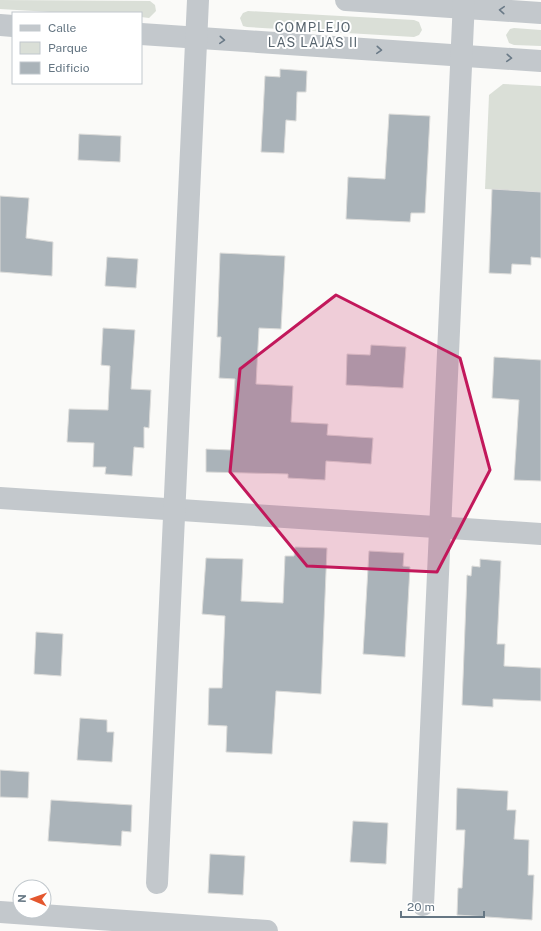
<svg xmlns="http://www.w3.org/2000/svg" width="541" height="931" font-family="'Public Sans',sans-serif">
<rect width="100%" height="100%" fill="#fafaf8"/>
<g fill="#dadfd7">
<path d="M0,0l150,1 5,4 1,6 -7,7 -8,-1v-4h-74l-67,-4z"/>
<path d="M248,11l166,9 5,2 3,8 -3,5 -5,2 -167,-10 -4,-1 -3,-8 3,-5z"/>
<path d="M514,28l27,2v16l-27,-1 -5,-2 -3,-8 4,-6z"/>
<path d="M503,84l38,2v106l-56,-3 4,-94z"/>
</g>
<g fill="#aab3b9" stroke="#dcdcda">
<path d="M280,69l27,2 -1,21h-9l-1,29 -10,-1 -2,33 -23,-1 4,-76 15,1z"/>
<path d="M389,114l41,2 -5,97h-14l-1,9 -64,-3 2,-42 37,2z"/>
<path d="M79,134l42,2 -1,26 -42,-2z"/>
<path d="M492,189l49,3v66l-10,-1v8l-19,-1 -1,10 -22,-1z"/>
<path d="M0,196l29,2 -3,40 27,4 -1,34 -52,-4z"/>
<path d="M220,253l65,3 -4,73 -22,-1 -3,56 37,2 -2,36 37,2 -1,11 46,3 -2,26 -45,-3 -1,19 -37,-2v-4l-82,-2v-23l25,1 4,-71 -16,-1 2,-41h-4z"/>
<path d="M107,257l31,2 -2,29 -31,-2z"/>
<path d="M103,328l32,2 -4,59 20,1 -2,38 -5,-1v21l-10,-1 -2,29 -27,-2 1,-7h-13l1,-24 -27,-1 2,-33 39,1 2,-44 -9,-1z"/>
<path d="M371,345l35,2 -3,41 -57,-3 1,-31 23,1z"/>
<path d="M494,357l47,3v121l-27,-1 5,-80 -27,-2z"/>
<path d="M295,547l32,1 -6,146 -45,-3 -4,63 -46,-2 1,-26 -19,-1 1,-37h13l3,-72 -23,-2 4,-56 37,1 -2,42 42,2 2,-47h9z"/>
<path d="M369,551l35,2 -1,13 7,1 -5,90 -42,-3z"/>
<path d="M480,559l21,2 -4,83h8l-1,22 37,2v33l-48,-2v8l-31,-2 5,-130 4,1 1,-10 8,1z"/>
<path d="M36,632l27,2 -2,42 -27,-2z"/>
<path d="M80,718l27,2v12h7l-2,30 -35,-2z"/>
<path d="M0,770l29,2 -1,26 -28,-1z"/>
<path d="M457,788l51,3 -1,19h9l-2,29 15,1 -1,35h6l-2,45 -75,-5 1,-27h4l3,-58h-9z"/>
<path d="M51,800l81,5 -1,27 -9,-1 -1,15 -73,-5z"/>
<path d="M353,821l35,2 -2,41 -36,-2z"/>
<path d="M210,854l35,2 -2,39 -35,-2z"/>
</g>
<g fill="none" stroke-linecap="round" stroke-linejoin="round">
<g stroke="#c3c8cc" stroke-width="22">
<path d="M346,0l195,13"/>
<path d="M0,25l13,1"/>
<path d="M141,34l400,27"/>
<path d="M0,498l541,36"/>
<path d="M157,883l41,-883"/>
<path d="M423,905l41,-905"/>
<path d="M0,912l267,19"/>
</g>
</g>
<defs><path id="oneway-chevron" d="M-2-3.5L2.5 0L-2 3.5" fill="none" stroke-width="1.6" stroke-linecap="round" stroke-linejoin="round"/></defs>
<g stroke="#6a7a87">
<use href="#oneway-chevron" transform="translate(502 10) rotate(-176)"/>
<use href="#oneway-chevron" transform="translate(222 40) rotate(4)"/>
<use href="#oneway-chevron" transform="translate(379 50) rotate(4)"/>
<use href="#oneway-chevron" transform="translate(509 58) rotate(4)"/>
</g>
<path fill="#c2185b" fill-opacity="0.2" stroke="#c2185b" stroke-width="3" stroke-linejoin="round" d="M336,295l124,63 30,112 -53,102 -130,-6 -77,-94 10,-103z"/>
<g text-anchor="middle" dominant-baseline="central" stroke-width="4" stroke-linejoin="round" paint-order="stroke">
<g font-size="13" letter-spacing="1" fill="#57646e" stroke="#fff">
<text x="313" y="27">COMPLEJO<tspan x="313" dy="15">LAS LAJAS II</tspan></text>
</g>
</g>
<rect x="12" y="12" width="130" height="72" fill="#ffffff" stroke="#c1c8cd"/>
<rect x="20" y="25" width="20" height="6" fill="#c3c8cc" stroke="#c1c8cd"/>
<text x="48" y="32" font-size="12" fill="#657683">Calle</text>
<rect x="20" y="42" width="20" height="12" fill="#dadfd7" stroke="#c1c8cd"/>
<text x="48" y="52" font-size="12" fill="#657683">Parque</text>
<rect x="20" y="62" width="20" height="12" fill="#aab3b9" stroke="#c1c8cd"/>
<text x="48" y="72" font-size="12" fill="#657683">Edificio</text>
<g transform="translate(32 899) rotate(272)"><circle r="19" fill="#ffffff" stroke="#c1c8cd"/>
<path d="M0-3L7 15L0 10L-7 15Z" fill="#e4572e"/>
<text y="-6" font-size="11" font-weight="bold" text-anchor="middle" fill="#657683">N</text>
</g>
<path d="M401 911v6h83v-6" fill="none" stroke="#657683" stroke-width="2"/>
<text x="407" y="911" font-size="12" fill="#657683" stroke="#ffffff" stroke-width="3" paint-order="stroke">20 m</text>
</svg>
